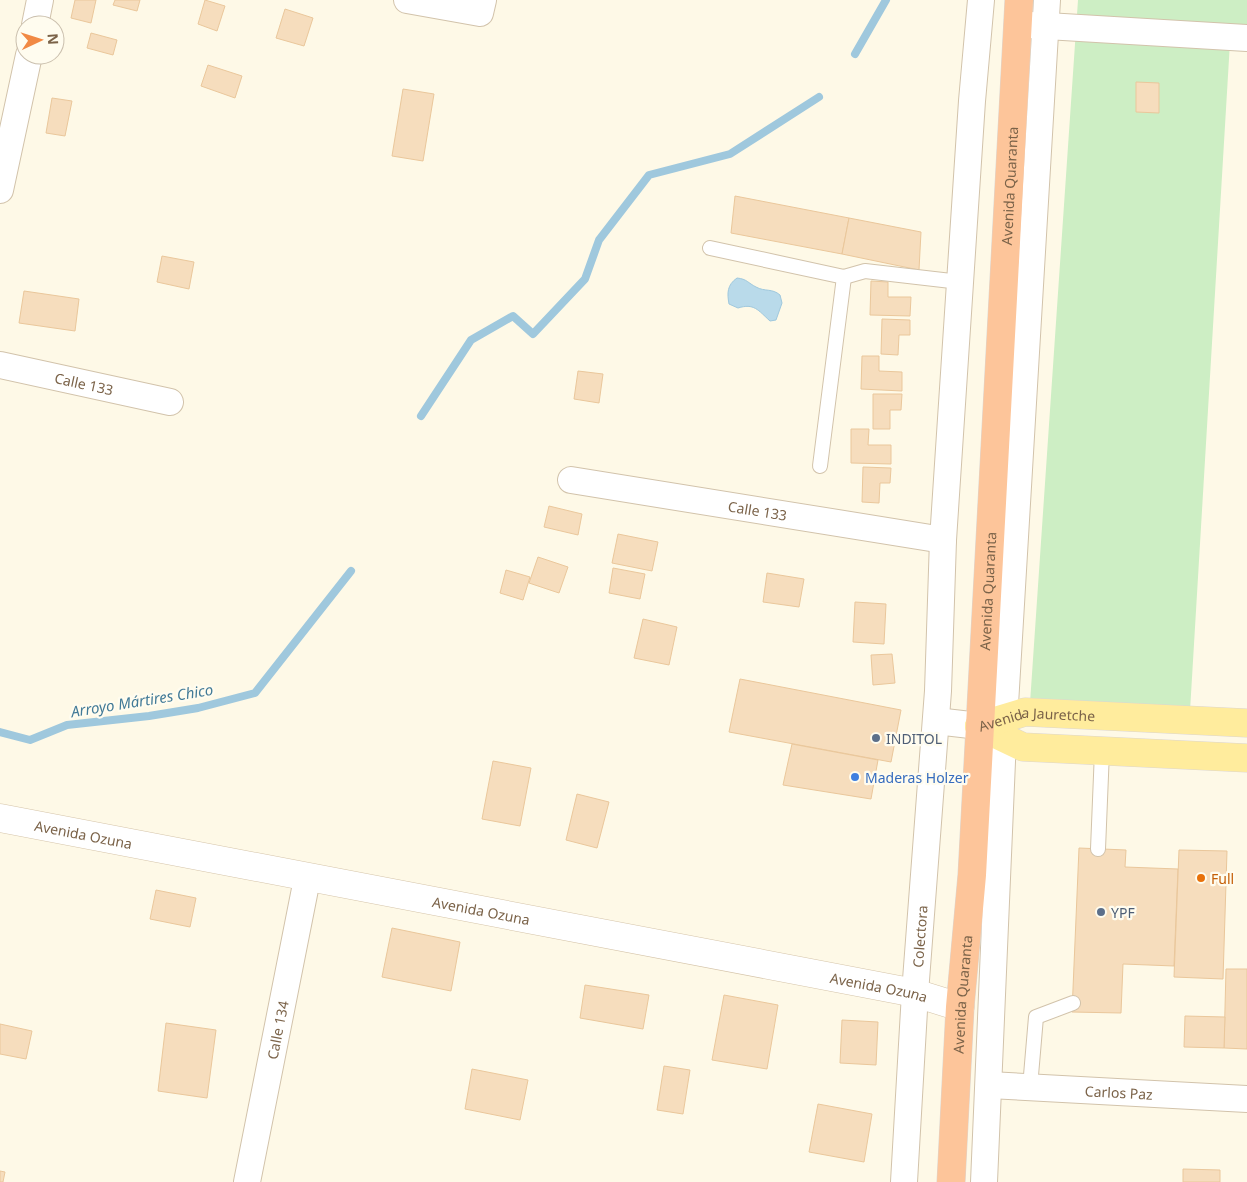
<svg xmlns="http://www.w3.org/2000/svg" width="1247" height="1182" font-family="'Noto Sans',sans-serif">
<rect width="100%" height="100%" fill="#fef9e7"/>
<path fill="#cdeec4" d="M1078,0h169v43l-17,-1 -40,669 -160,-8z"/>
<path fill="#b9daea" stroke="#9fc8dd" d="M737,278c10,1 11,5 19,9 9,5 16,1 24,8l2,8 -6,17 -6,1c-12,-11 -16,-18 -32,-13l-9,-4c-2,-11 -2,-19 8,-26z"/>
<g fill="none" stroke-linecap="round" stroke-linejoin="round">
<g stroke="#9fc8dd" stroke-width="8">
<path d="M855,54l31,-54"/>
<path d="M421,416l50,-76 42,-24 20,18 52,-55 14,-39 50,-65 81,-21 89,-57"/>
<path d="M0,732l30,8 37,-15 82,-9 49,-8 57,-15 96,-122"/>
</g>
</g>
<g fill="#f6ddbd" stroke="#eac79b">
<path d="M75,0h21l-5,23 -20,-5z"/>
<path d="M115,0h25l-3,11 -24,-6z"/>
<path d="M205,0l20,6 -8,25 -19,-7z"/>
<path d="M285,9l28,9 -9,28 -28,-8z"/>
<path d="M91,33l26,7 -4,15 -26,-7z"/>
<path d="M208,65l34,11 -7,22 -34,-12z"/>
<path d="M1136,82l23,1v30l-23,-1z"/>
<path d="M403,89l31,5 -11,67 -31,-5z"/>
<path d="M52,98l20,3 -7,35 -19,-3z"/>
<path d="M735,196l114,22 -7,36 -111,-21z"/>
<path d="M849,218l72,14 -2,38 -77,-16z"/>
<path d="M162,256l32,6 -5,27 -32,-7z"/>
<path d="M871,281l17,1v15h23l-1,19 -40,-1z"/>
<path d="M24,291l55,8 -4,32 -56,-8z"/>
<path d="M882,319l28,1v15h-11l-1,20 -17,-1z"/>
<path d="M862,356h17v15l23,1v19l-41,-2z"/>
<path d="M578,371l25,3 -4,29 -25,-4z"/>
<path d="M873,394h29l-1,16h-11v19h-17z"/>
<path d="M851,429h18l-1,16h23v19l-40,-1z"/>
<path d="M863,467l28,1 -1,15h-10l-1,20 -17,-1z"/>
<path d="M549,506l33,8 -4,21 -34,-8z"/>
<path d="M618,534l40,8 -6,29 -40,-8z"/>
<path d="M538,557l30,10 -9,26 -30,-10z"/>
<path d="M613,568l32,6 -5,25 -31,-6z"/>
<path d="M506,570l24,7 -7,23 -23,-7z"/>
<path d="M767,573l37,6 -5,28 -36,-5z"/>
<path d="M855,602l31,2 -2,40 -31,-2z"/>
<path d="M643,619l34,8 -8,38 -35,-7z"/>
<path d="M892,654l3,29 -22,2 -2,-30z"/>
<path d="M740,679l161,31 -10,52 -162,-30z"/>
<path d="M792,744l86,16 -7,39 -88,-14z"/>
<path d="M493,761l38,7 -11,58 -38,-7z"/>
<path d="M577,794l32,8 -12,46 -31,-8z"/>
<path d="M1079,848l47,2 -1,17 53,2 -4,97 -51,-2 -2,49 -49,-1z"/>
<path d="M1179,850l48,1 -4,128 -49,-2z"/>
<path d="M156,890l40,8 -6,29 -40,-8z"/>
<path d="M392,928l68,14 -9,49 -69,-14z"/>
<path d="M1226,969h21v80l-23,-1z"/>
<path d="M585,985l64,10 -6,34 -63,-11z"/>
<path d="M724,995l54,10 -11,64 -55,-9z"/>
<path d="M1185,1016l40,1 -1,31 -40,-1z"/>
<path d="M842,1020l36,2 -2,43 -36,-2z"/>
<path d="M166,1023l50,7 -9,68 -49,-7z"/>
<path d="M0,1024l32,7 -6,28 -26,-5z"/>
<path d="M664,1066l26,4 -7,44 -26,-4z"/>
<path d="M472,1069l56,11 -8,40 -55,-11z"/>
<path d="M818,1104l54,10 -8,48 -55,-10z"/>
<path d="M1183,1169l37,1v12h-37z"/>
<path d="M0,1171l5,1 -2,10h-3z"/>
</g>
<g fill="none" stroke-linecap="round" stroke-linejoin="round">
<g stroke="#d2c3ab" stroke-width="16">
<g id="lane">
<path d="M710,248l134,29 21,-6 95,11"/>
<path d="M820,466l24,-189"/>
<path d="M1098,849l4,-98"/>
<path d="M1030,1087l6,-70 37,-14"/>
</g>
</g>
<g stroke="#d2c3ab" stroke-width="28">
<g id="street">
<path d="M407,0l73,13 3,-13"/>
<path d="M35,25l5,-25"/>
<path d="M1030,25l217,13"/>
<path d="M0,190l29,-135"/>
<path id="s1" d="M0,365l170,37"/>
<path id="s2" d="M571,480l372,60"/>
<path d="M936,721l43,5"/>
<path id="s3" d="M989,1085l258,14"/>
<path id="s4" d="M247,1182l60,-303"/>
<path id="s5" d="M904,1182l11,-189 23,-302 5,-151 29,-439 9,-101"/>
<path d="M984,1182l19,-444 44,-738"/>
</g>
</g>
<g stroke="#d5c4a9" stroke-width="29">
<g id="secondary">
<path id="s6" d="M0,818l915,175 45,14"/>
</g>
</g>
<g stroke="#ddd6d0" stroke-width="29">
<g id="primary">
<path d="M979,726l44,21 224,11"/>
<path id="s7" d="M979,726l46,-14 222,11"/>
</g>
</g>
<g stroke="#ddd6d0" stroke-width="29">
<g id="highway">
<path id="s8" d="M951,1182l9,-175 12,-132 47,-875"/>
</g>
</g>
<use href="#lane" stroke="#fff" stroke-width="14"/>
<use href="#street" stroke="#fff" stroke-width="26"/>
<use href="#secondary" stroke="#fff" stroke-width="28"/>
<use href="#primary" stroke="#ffec9d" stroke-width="28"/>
<use href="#highway" stroke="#fdc59a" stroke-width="28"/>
</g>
<g fill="#5c6f8a" stroke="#fffcef" stroke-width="2">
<circle cx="876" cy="738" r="5"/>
<circle cx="1101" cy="912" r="5"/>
</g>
<circle fill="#3f7fe0" stroke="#fffcef" stroke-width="2" cx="855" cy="777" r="5"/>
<circle fill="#e8710a" stroke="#fffcef" stroke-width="2" cx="1201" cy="878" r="5"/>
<g text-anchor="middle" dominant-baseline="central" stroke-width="4.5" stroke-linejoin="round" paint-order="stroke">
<g font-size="14" fill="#7b6349" stroke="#fffcef">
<text stroke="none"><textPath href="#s8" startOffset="998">Avenida Quaranta</textPath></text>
<text stroke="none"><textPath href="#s1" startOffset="86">Calle 133</textPath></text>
<text stroke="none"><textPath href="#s2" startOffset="189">Calle 133</textPath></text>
<text stroke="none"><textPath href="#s8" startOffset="592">Avenida Quaranta</textPath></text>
<text stroke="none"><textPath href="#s7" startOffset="59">Avenida Jauretche</textPath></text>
<text stroke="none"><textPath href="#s6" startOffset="85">Avenida Ozuna</textPath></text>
<text stroke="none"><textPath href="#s6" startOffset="490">Avenida Ozuna</textPath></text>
<text stroke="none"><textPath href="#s5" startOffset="246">Colectora</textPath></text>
<text stroke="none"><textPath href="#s6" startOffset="895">Avenida Ozuna</textPath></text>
<text stroke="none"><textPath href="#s8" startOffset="188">Avenida Quaranta</textPath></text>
<text stroke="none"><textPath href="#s4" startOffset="155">Calle 134</textPath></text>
<text stroke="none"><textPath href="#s3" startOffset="130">Carlos Paz</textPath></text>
</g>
<g font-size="14" fill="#4e5e75" stroke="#fffcef" text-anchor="start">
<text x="886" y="738">INDITOL</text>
<text x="1111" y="912">YPF</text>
</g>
<g font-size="14" fill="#366cbe" stroke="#fffcef" text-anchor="start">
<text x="865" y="777">Maderas Holzer</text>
</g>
<g font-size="14" fill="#c56008" stroke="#fffcef" text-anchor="start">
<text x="1211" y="878">Full</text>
</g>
<g font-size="15" font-style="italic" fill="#427a97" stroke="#fffcef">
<text transform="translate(142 700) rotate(-9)">Arroyo Mártires Chico</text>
</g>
</g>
<g transform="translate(40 40) rotate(86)"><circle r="24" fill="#fffcef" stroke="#cabfad"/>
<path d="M0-4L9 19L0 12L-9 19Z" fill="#f18944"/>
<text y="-8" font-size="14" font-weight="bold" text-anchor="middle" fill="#7b6349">N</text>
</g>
</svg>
